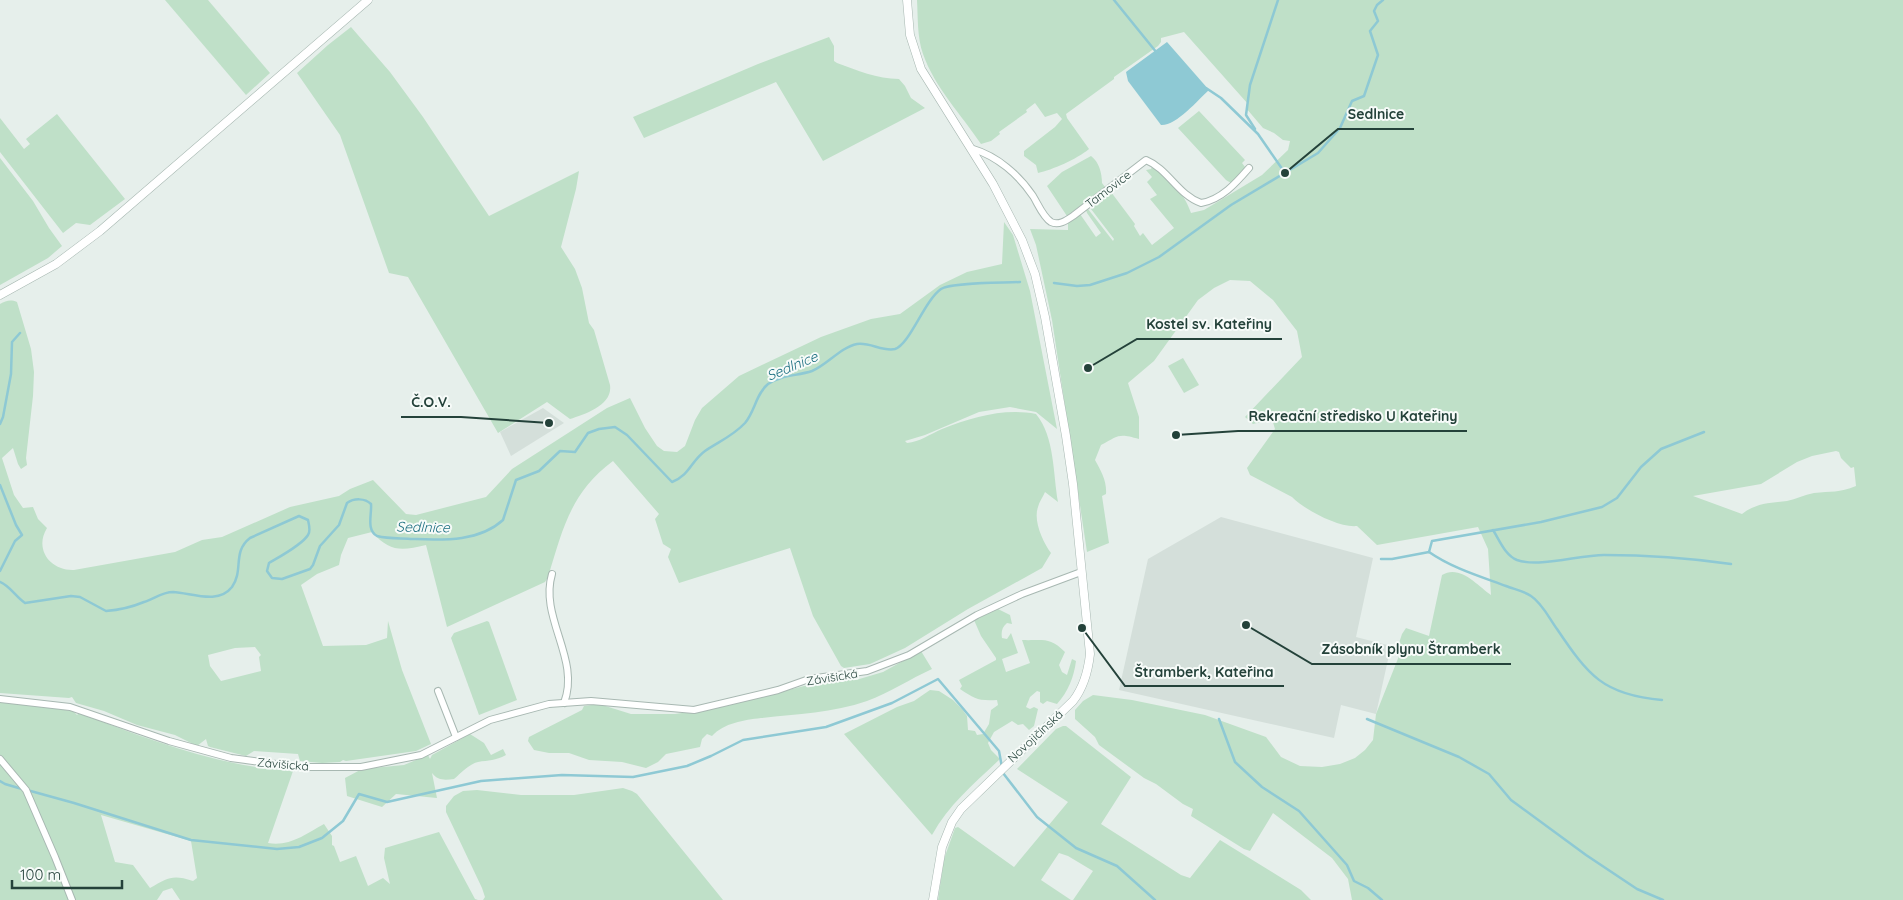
<svg xmlns="http://www.w3.org/2000/svg" width="1903" height="900" font-family="Quicksand,sans-serif">
<rect width="100%" height="100%" fill="#e6efeb"/>
<g fill="#d4dfda">
<path d="M543,408l21,15 -53,33 -11,-24z"/>
<path d="M1221,517l152,41 -17,79 35,9 -15,68 -35,-9 -7,33 -215,-48 29,-131z"/>
</g>
<g fill="#bfe0c8" fill-rule="evenodd">
<path d="M165,0h43l62,73 -24,22z"/>
<path d="M917,0h986v900h-551l-4,-21 -16,-21 -59,-45 -23,38 -6,-2 -53,-33 2,-7 -10,-5 -27,-20 -12,-6 -45,-33 -4,-8 -20,-18v-9l8,-9 10,-6 39,5 73,15 61,22 15,20 19,9 22,1 18,-3 15,-6 10,-8 8,-10 3,-26 23,-58v-13l3,-9 4,-6 23,8 13,-61c18,-11 36,11 49,20l-3,-46 -10,-22 -101,18 -20,-19c-18,2 -52,-16 -65,-29l-42,-22 -3,-7 28,-39 -3,-10 -19,5 -8,-7 57,-60 -5,-26 -24,-31 -23,-19 -20,-1 -16,8 -16,12 -44,61 -26,22 11,34v22c-20,-6 -20,-4 -38,6l-6,15c6,11 12,21 11,34l-4,2 7,47 -22,9 -35,-232 -16,-75 -6,-16 38,1v-7l12,-9 16,23 5,-4 -14,-20 -1,-3 2,-1 25,32 1,-2 -23,-30 3,-5 17,-12 24,32 -1,2 6,10 3,-3 9,12 22,-17 -24,-29 7,-4 -10,-13 5,-5 -6,-7 5,-1 2,-4c18,17 30,25 38,48l13,-3 58,-35 26,-25 2,-9 -7,-1 -9,-7 -11,-5 -17,-20 2,-4 -64,-72 -23,6v4l-3,4 -44,31v2l-48,35 1,4 22,31c-12,10 -37,21 -51,24l-2,-8 -12,-9v-5l31,-24 7,-8 -5,-6 -12,4 -10,-14 -9,7 1,2 -28,20 1,2 -9,7 -10,3c-20,-30 -46,-56 -58,-90 -6,-17 -5,-37 -6,-54zM1836,451l3,1 2,6 10,10 3,-1 2,19c-17,7 -25,5 -42,7 -10,2 -18,6 -27,8 -17,2 -31,2 -45,13l-49,-18 68,-12 36,-22 15,-6z"/>
<path d="M351,27l39,45 33,45 66,99 90,-45 -3,18 -15,58 14,22 7,19 7,35 5,7 16,55c3,20 -25,29 -40,34l-23,-17 -49,31 -90,-156 -19,-4 -49,-138 -43,-62 31,-28z"/>
<path d="M829,37l5,9v15l3,2c20,7 40,16 62,16l6,7 6,12 14,10 -102,53 -47,-79 -132,56 -11,-21 125,-53z"/>
<path d="M1199,111l46,49 -3,3 3,4 -3,8 -11,8 -5,-3 -48,-52z"/>
<path d="M57,114l68,85 -35,26 -14,-2 -13,10 -63,-81v-34l24,31 6,-5 -4,-5z"/>
<path d="M1091,156c8,6 11,17 11,27l3,4 -38,29 -20,-30 15,-14z"/>
<path d="M0,158l33,43 16,27 13,18 -14,12 -48,27z"/>
<path d="M1004,222l9,13 17,56 27,138 -21,-17 -26,-5 -31,5 -54,23 -20,6 2,2c13,-1 23,-9 35,-14 31,-12 62,-21 94,-15 19,23 17,60 22,88l-13,-10c-2,5 -6,10 -7,15 -5,14 5,35 13,46l-9,15 -74,41 -63,39 -35,16 -26,4 -3,-2 -28,-50 -23,-68 -111,35 -11,-26 3,-8 -8,-5 -8,-25 4,-5 -46,-53c-43,32 -50,68 -65,116l-3,5 -98,45 -21,-82c-25,6 -36,7 -54,-13l-24,6 -7,17 -2,10 -22,9 -16,11 22,61 43,-1 21,-7 1,-17 14,49 29,74 -15,7 -70,10 -3,-1 -3,2 -18,1 -22,-2 -2,-7 -44,-3 -8,5 -36,-9 -2,-1 -2,-7 -9,7 -22,-11 -38,-10 -33,-14 -28,-8 -4,-6 -3,1 -69,-5v-389c6,-3 10,-5 17,-2l14,47 3,23 -1,24 -7,62 1,7 -6,4 -3,-5 -5,-16 -11,10 12,37 9,13 10,-1 5,12 9,9c-13,21 3,43 27,42l101,-18 27,-12 20,-3 68,-30 49,-11 11,-7 23,-9 33,34 10,1 70,-18 26,-28 95,-61 23,-10 15,30 12,18 7,5 13,1 8,-6 10,-26 7,-12 37,-32 82,-39 50,-18 29,-5 40,-29 27,-13 35,-8zM255,647l6,8 -2,2 2,14 -40,10 -11,-15 -2,-11 27,-7z"/>
<path d="M1183,358l16,27 -15,8 -16,-27z"/>
<path d="M998,609l12,6 2,9 -5,-1c-5,4 -6,9 -5,15l5,1 4,-6 7,20 -16,6 4,13 24,-9 -8,-23c20,1 27,-4 43,12l-6,13 3,7 5,3 5,-16 4,2c-2,16 -8,31 -19,43l-10,-3 -4,3 -3,-2v-10l-3,-1 -7,6 -4,10 4,2 4,-2 4,2 -4,17 -5,4 -6,-6 -5,1 -6,-4 -18,11 -6,11 3,7 9,9c-25,24 -51,45 -68,76l-88,-101 53,-27 17,-6 16,-11 9,1 14,9 9,9 5,7 1,14 7,1 2,4 6,-1 6,-10 2,-14 7,-5 -1,-5c-19,1 -22,-1 -37,-11l2,-3 -3,-6 37,-20v-2l-15,-22 -7,-16z"/>
<path d="M487,621l2,1 28,78 -38,15 -28,-77 3,-5z"/>
<path d="M921,651l11,18c-22,10 -43,24 -65,32 -34,12 -71,13 -106,17 -17,2 -37,5 -49,18l-5,-2 -5,5 -2,8 -34,7 -8,8 -12,6 -24,-6 -33,-2 -20,-7h-20l-15,-3 -6,-9 1,-4 53,-27 2,-4 15,-2 32,10h44l47,-7 86,-22 46,-8 2,3 27,-8z"/>
<path d="M0,702l73,9 4,4 2,-2c69,26 140,54 214,58l-25,72c21,4 38,-9 56,-19l8,12v9l2,1 6,16 16,-6 12,30 15,-8 7,6 -6,-26 1,-10 54,-16 36,67 3,1h-298l-8,-12 -9,3 -6,9h-84l-27,-61 23,61h-69zM101,815l90,26 6,37 -4,3c-21,-7 -25,-3 -43,7l-17,-23 -18,-3z"/>
<path d="M1063,726h3l65,51 -30,47 80,51 9,3 30,-38 81,50 10,10h-238l20,-29 -25,-15 -9,-3 -18,27 30,20h-133l6,-41 11,-31 3,-1 56,40 54,-65 -51,-33 39,-40z"/>
<path d="M470,734l14,9 7,12 12,-6 3,6c-11,6 -17,5 -28,7 -9,2 -17,11 -24,17 -9,1 -16,2 -22,-6l5,25 -41,-4 -14,13 -35,-11 -2,-18 17,-9 42,-4 24,-10 2,4 2,-4z"/>
<path d="M623,788l9,3 5,3 86,106h-240l2,-3 -3,-9 -36,-76v-6l8,-10 9,-5 14,-1 44,5h53z"/>
</g>
<path fill="#8ec9d4" d="M1167,42l42,48c-11,10 -33,36 -48,35l-33,-44 -2,-9z"/>
<g fill="none" stroke-linecap="round" stroke-linejoin="round">
<g stroke="#8ec9d4" stroke-width="2.5">
<path d="M1114,0l43,53"/>
<path d="M1206,88l15,10 37,36 27,39"/>
<path d="M1255,129l-9,-14 4,-30 28,-85"/>
<path d="M1054,283l23,3 13,-1 37,-12 32,-16 72,-52 87,-52 22,-25 12,-27 12,-5 14,-41 -8,-24 8,-10 -4,-10 3,-6 6,-5"/>
<path d="M0,424l3,-7 8,-43 1,-32 8,-9"/>
<path d="M0,485l16,40 6,10 -7,6 -15,30"/>
<path d="M1493,530c7,11 12,25 24,30 22,8 62,-5 87,-5 43,0 85,3 127,9"/>
<path d="M1429,552l3,-11 109,-19 61,-15 15,-9 24,-31 20,-18 43,-17"/>
<path d="M1381,559h11l37,-7c23,16 50,24 77,34 7,3 18,5 25,10 11,7 18,22 26,33 31,46 46,66 105,71"/>
<path d="M0,582c10,4 16,15 25,21l46,-7 9,1 26,14c13,-1 26,-4 38,-9 10,-3 18,-10 29,-10 19,1 45,13 59,-5 12,-17 0,-35 18,-49l49,-22 9,4c1,5 3,11 0,15 -6,10 -29,22 -39,28l-2,8 5,7 10,1 28,-10 3,-4 7,-19 19,-21 8,-22c7,-5 18,-5 24,1 1,10 -5,26 6,32 12,3 24,2 36,3 30,1 66,3 90,-19l13,-40 23,-9 21,-20 15,1 13,-19 11,-4 16,-2 12,8 45,47c18,-7 19,-21 33,-31 13,-9 28,-15 40,-28 10,-12 11,-29 23,-39 13,-9 29,-8 44,-13 15,-6 29,-24 45,-27 13,-2 26,8 38,5 15,-5 29,-48 46,-60 11,-7 63,-6 79,-7"/>
<path d="M1219,719l16,43 27,25 37,24 48,54 7,16 14,7 14,12"/>
<path d="M1367,719l92,38 30,17 22,26 75,55 51,34 26,11"/>
<path d="M0,781l5,3 17,5"/>
<path d="M27,790l47,13 117,37 86,9 22,-2 23,-9 21,-17 16,-27 28,8 94,-21 81,-6 71,2 54,-11 24,-10 32,-16 83,-13 66,-24 46,-24 61,72 4,22 34,44 39,31 41,18 38,34"/>
</g>
<g stroke="#a8b8b2" stroke-width="8">
<g id="minor">
<path d="M973,149c24,7 46,26 60,47 5,8 10,21 18,26 8,4 16,-2 22,-6l73,-56c22,9 32,35 55,43 20,-3 35,-20 48,-35"/>
<path d="M552,574c-13,44 29,85 12,129"/>
<path d="M438,691l18,46"/>
<path d="M0,699l70,8 99,34 62,17 67,9h63l60,-12 69,-35 59,-16 42,-3 103,9 84,-20 31,-11 58,-8 42,-16 68,-40 45,-21 59,-22"/>
<path d="M0,759l26,31 29,67 17,43"/>
</g>
</g>
<g stroke="#a8b8b2" stroke-width="9">
<g id="tertiary">
<path d="M907,0l3,35 11,34 72,115 29,56 13,34 10,43 21,119 7,48 17,170c-2,18 -6,33 -17,47l-112,108 -9,13 -10,25 -9,53"/>
<path d="M0,295l56,-31 44,-33 268,-231"/>
</g>
</g>
<use href="#minor" stroke="#fff" stroke-width="6"/>
<use href="#tertiary" stroke="#fff" stroke-width="8"/>
</g>
<g text-anchor="middle" dominant-baseline="central" stroke-width="4" stroke-linejoin="round" paint-order="stroke">
<g font-size="12" fill="#24423a" stroke="#f7fbf9">
<text transform="translate(1108 189) rotate(-37)">Tamovice</text>
<text transform="translate(832 677) rotate(-9)">Závišická</text>
<text transform="translate(1035 736) rotate(-43)">Novojičínská</text>
<text transform="translate(283 764) rotate(5)">Závišická</text>
</g>
<g font-size="14" font-style="italic" fill="#1c6f80" stroke="#f7fbf9">
<text transform="translate(792 366) rotate(-23)">Sedlnice</text>
<text transform="translate(423 527) rotate(1)">Sedlnice</text>
</g>
</g>
<path fill="none" stroke="#24423a" stroke-width="2" d="M1285 173L1338 129H1414M1088 368L1137 339H1282M549 423L461 417H401M1176 435L1238 431H1467M1246 625L1312 664H1511M1082 628L1125 686H1284"/>
<g fill="#24423a" stroke="#f7fbf9" stroke-width="2">
<circle cx="1285" cy="173" r="5"/>
<circle cx="1088" cy="368" r="5"/>
<circle cx="549" cy="423" r="5"/>
<circle cx="1176" cy="435" r="5"/>
<circle cx="1246" cy="625" r="5"/>
<circle cx="1082" cy="628" r="5"/>
</g>
<g font-size="14" text-anchor="middle" font-weight="bold" fill="#24423a" stroke="#f7fbf9" stroke-width="4" stroke-linejoin="round" paint-order="stroke">
<text x="1376" y="119">Sedlnice</text>
<text x="1209" y="329">Kostel sv. Kateřiny</text>
<text x="431" y="407">Č.O.V.</text>
<text x="1353" y="421">Rekreační středisko U Kateřiny</text>
<text x="1411" y="654">Zásobník plynu Štramberk</text>
<text x="1204" y="677">Štramberk, Kateřina</text>
</g>
<path d="M12 880v8h110v-8" fill="none" stroke="#24423a" stroke-width="2.5"/>
<text x="20" y="880" font-size="15" fill="#24423a" stroke="#f7fbf9" stroke-width="4" paint-order="stroke">100 m</text>
</svg>
